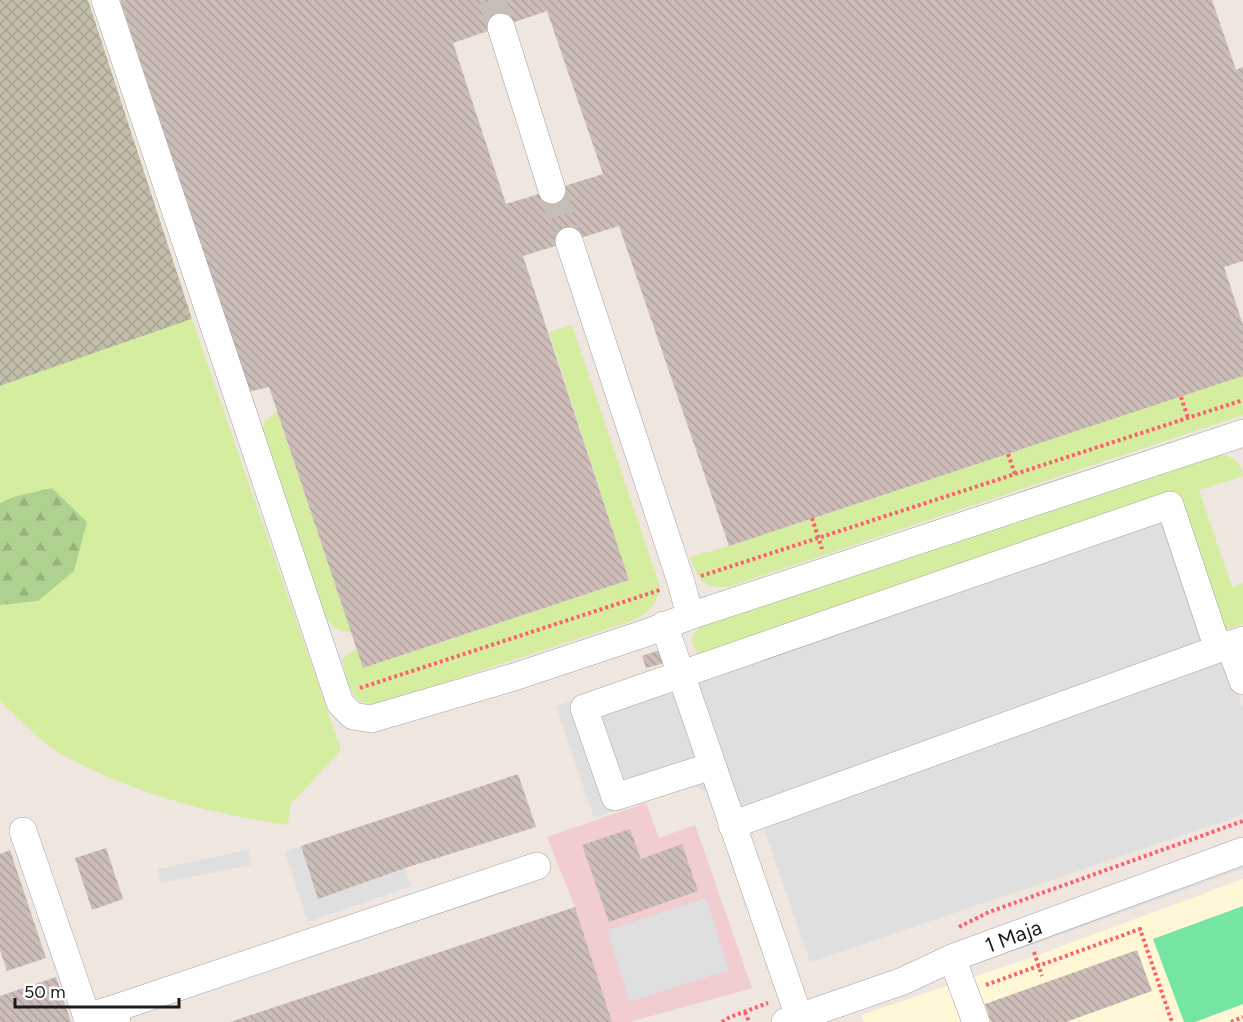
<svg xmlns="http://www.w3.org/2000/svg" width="1243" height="1022" font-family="Figtree,sans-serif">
<defs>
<pattern id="construction-cross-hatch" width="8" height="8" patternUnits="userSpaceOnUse" patternTransform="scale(1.5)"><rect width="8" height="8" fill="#c2beaa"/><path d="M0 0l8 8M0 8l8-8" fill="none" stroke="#a6a392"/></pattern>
<pattern id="forest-firs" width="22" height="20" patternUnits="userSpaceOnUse" patternTransform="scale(1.5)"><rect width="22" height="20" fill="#afd190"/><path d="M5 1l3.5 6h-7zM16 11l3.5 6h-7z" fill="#96b37c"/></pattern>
<pattern id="building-back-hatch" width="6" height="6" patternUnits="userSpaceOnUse" patternTransform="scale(1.5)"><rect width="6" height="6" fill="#cdbdb8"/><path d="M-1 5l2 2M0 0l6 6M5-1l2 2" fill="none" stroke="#afa29e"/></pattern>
</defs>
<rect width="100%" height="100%" fill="#eee6df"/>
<path fill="#f1ccd1" d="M646,803l13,35 36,-13 57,163 -122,34h-18l-37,-115 -28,-70z"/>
<path fill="#fff7d6" d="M1243,879v143h-379l-3,-7 174,-59z"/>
<path fill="url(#construction-cross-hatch)" d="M0,0h88l104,319 -192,67z"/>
<g fill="#d5ed9f">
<path d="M192,319l149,431 -51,55 -2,20c-68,-10 -135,-26 -197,-56 -9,-5 -20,-9 -29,-14 -23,-15 -42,-35 -62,-54v-96l38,-4 -25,-104 -13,6v-117z"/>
<path d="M572,325l88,262c-4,21 -15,29 -35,36l-245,81c-4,0 -11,1 -15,-1 -15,-5 -20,-30 -23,-44l14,-10 7,19 266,-88 -80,-248z"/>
<path d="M1243,376v39l-515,172c-27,1 -29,-7 -38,-30l39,-11z"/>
<path d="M277,412l71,210 3,10c-14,-1 -19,-5 -26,-17l-62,-185 2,-9z"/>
<path d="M1220,455c3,1 7,0 10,2 7,3 13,12 13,19l-44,14 33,97 11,-4v41l-18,6 -527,26 -7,-17 9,-12z"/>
</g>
<path fill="url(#forest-firs)" d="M52,488l35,34 -13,49 -36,30 -38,4v-102l13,-6z"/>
<path fill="#75e5a4" d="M1243,906v98l-48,18h-11l-31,-83z"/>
<g fill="#dfdfdf">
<path d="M1178,496l49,168 16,44v104l-4,4 -429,146 -48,-140 -40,15 -15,-45 -16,-8 -97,34 -38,-112z"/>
<path d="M301,846l17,52 87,-30 6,18 -103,36 -23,-70z"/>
<path d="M248,850l3,15 -90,18 -3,-14z"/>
<path d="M1243,861v8l-222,80 -18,-2z"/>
<path d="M706,898l23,72 -99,32 -23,-72z"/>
</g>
<g fill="url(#building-back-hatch)" fill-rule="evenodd">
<path d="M120,0h1092l24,70 7,-3v194l-19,6 19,58v51l-514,170 -110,-320 -96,30 106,324 -266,88 -94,-281 -21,5zM547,11l56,163 -97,30 -53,-161z"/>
<path d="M662,649l3,14 -19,5 -4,-12z"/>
<path d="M518,774l18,53 -131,41 -87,31 -17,-53z"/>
<path d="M630,829l11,30 41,-15 16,47 -89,31 -27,-77z"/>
<path d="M106,848l17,51 -31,11 -17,-52z"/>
<path d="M10,850l36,108 -39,13 -7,-21v-96z"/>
<path d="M575,907l37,115h-382z"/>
<path d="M1137,950l15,41 -86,31h-75l-6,-18z"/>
<path d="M56,977l15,45h-71v-26z"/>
</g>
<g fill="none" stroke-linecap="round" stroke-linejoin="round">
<g stroke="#c4bdb8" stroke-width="27" stroke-dasharray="27 14" stroke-linecap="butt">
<path d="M492,0l9,27"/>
<path d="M552,190l17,51"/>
</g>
<g stroke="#a2a2a2" stroke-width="28">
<g id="minor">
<path d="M105,0l235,703 13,13 18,3 143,-42 132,-44 44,-17 553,-183"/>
<path d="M501,27l51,163"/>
<path d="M569,241l112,341 9,34"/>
<path d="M664,625l135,392"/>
<path d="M1229,644l14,37"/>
<path d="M712,766l-97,31 -31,-89 586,-203 48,144 25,-9"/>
<path d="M732,825l486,-176"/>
<path d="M23,831l64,186 26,-8 4,13"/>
<path d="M952,958l24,64"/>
<path d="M113,1009l424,-143"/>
<path id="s1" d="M785,1022l118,-41 49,-23 291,-107"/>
</g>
</g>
<g stroke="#ff5e6d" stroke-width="4" stroke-dasharray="3 3" stroke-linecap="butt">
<path d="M1181,397l7,21"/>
<path d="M1008,454l7,20"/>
<path d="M812,518l10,31"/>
<path d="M701,576l542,-176"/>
<path d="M360,688l300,-98"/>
<path d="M959,927l30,-15 254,-91"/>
<path d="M1034,952l8,24"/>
<path d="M986,985l154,-56 32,93"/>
<path d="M745,1012l4,10"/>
<path d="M722,1022l8,-5 38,-14"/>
<path d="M1231,1022l12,-5"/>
</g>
<use href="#minor" stroke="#fff" stroke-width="27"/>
</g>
<g text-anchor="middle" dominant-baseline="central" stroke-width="5" stroke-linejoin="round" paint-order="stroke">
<g font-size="21" fill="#1b1b1b" stroke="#fff">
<text stroke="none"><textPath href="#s1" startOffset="244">1 Maja</textPath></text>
</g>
</g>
<path d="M15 998v9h164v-9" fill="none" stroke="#1b1b1b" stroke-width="3"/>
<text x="24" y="998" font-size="18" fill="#1b1b1b" stroke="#ffffff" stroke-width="4.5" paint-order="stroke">50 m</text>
</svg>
